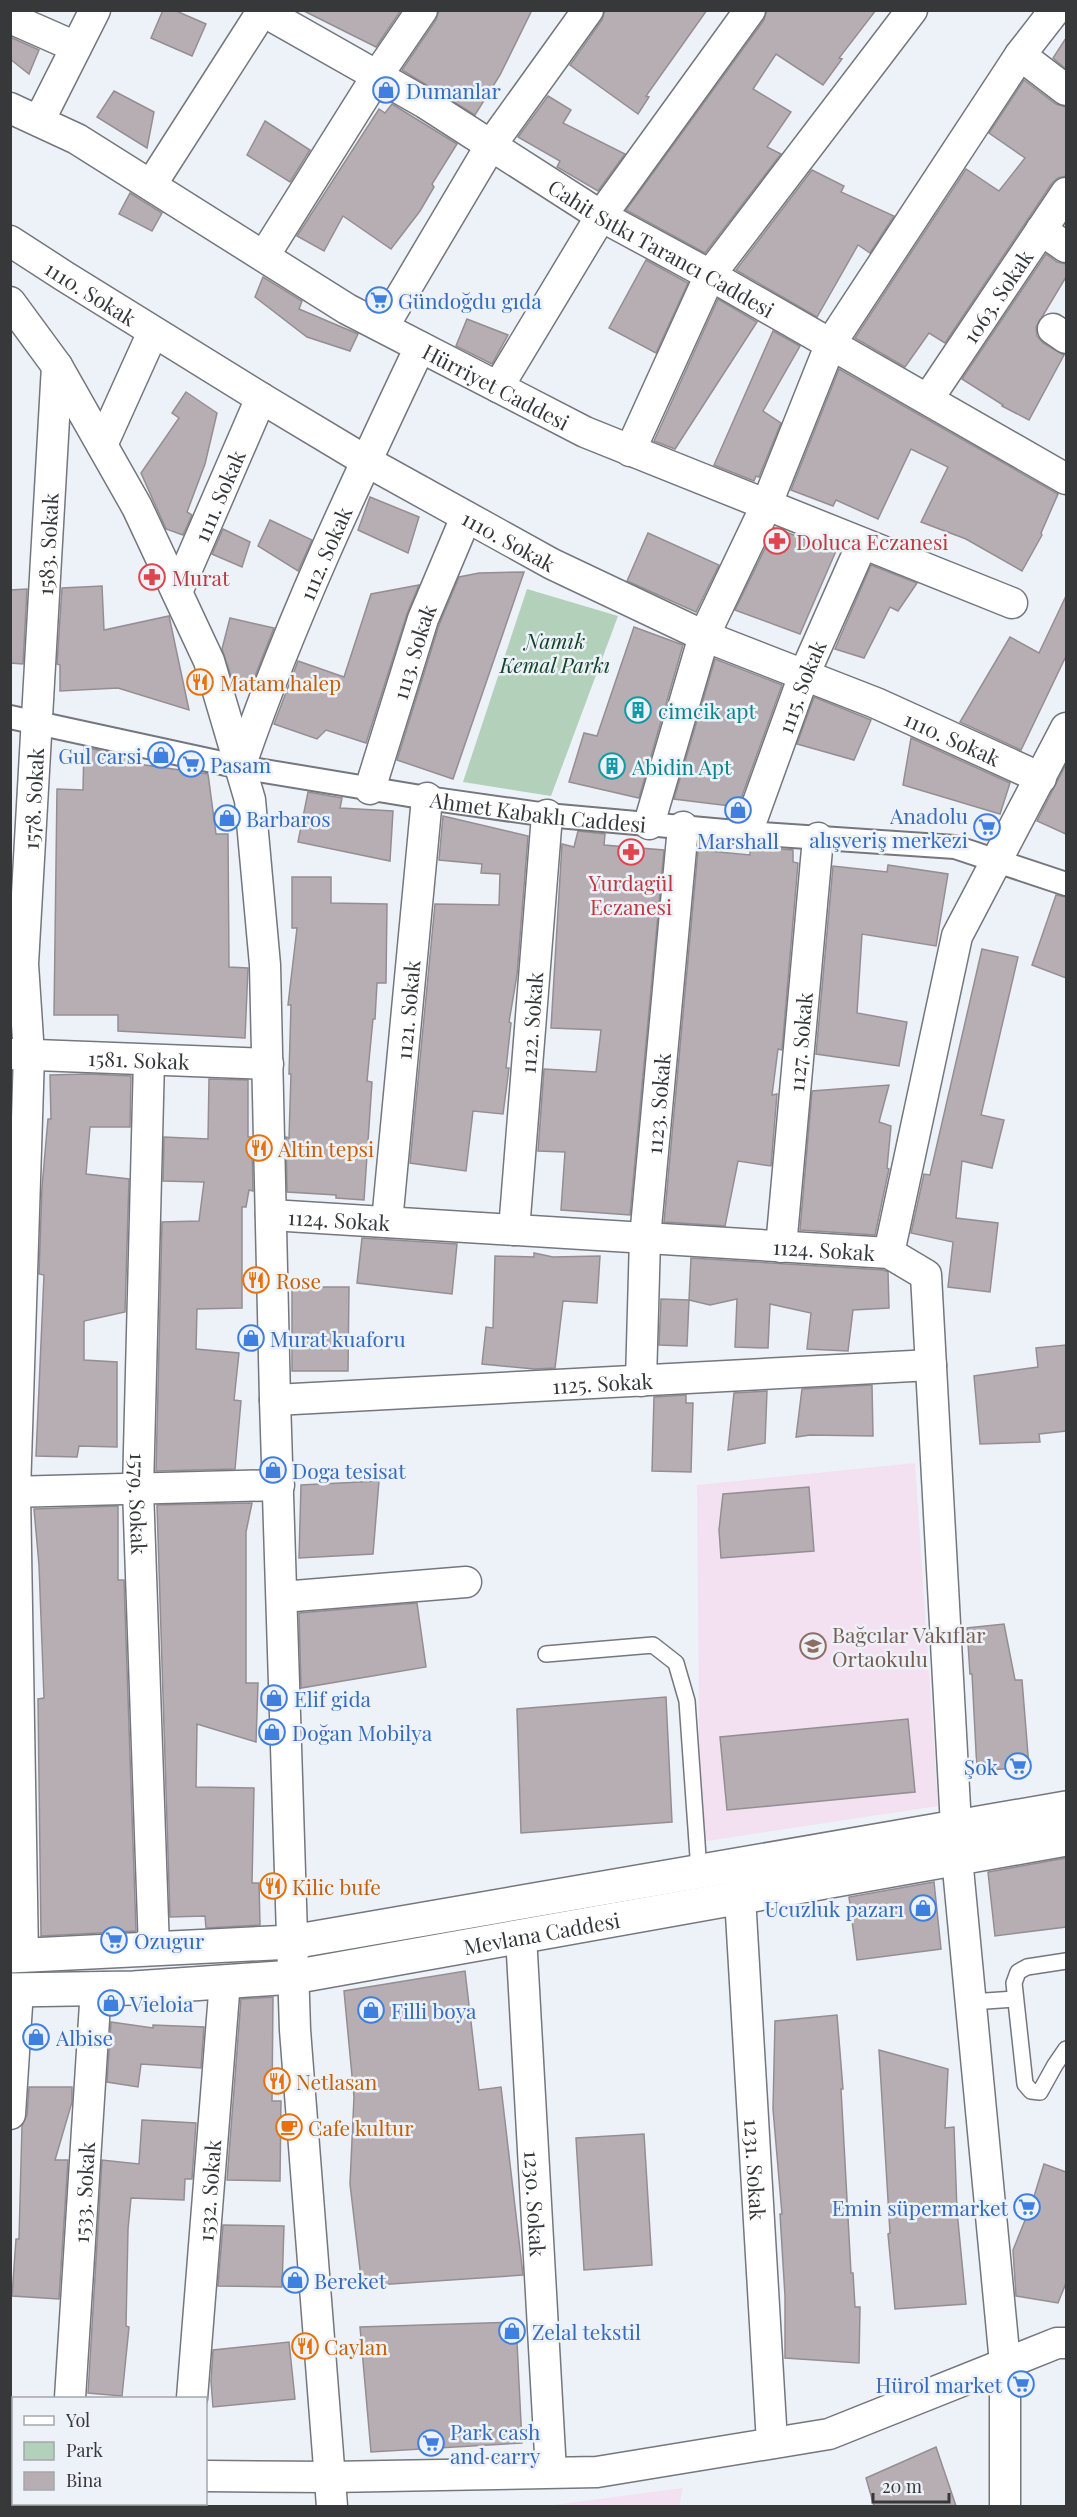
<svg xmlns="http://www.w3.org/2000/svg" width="1077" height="2517" font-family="'Playfair Display',serif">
<rect width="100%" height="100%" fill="#edf1f8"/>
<g fill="#f3e1f1">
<path d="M915,1463l23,343 -238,36 -3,-357z"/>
<path d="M683,2488l-4,18h-134z"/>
</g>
<path fill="#b3d0bb" d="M527,589l91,27 -67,180 -88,-14z"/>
<g fill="#b6aeb3" stroke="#948e92" stroke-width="1.5">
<path d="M163,10h11l32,14 -14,32 -41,-18z"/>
<path d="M302,10h99l-25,37z"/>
<path d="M439,10h93l-32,65 -25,40 -73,-45 34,-50z"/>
<path d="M605,10h102l-61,86 3,1 -11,17 -68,-49 32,-45z"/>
<path d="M767,10h109l-37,48 3,1 -19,26 -47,-31 -23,35 38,23 -24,35 14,7 -76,99 -79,-43 138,-190z"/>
<path d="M10,37l29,13 -10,24 -19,-15z"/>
<path d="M1066,38v31l-13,-11z"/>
<path d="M1024,80l32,24 10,3v69l-8,2 -6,5 -107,160 -16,-10 -24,34 -50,-29 111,-169 33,22 26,-33 -36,-25z"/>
<path d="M114,91l40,21 -7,36 -50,-31z"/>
<path d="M548,96l23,14 -8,13 62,31 -27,37 -41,-24 3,-6 -42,-24z"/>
<path d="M392,104l65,40 -25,40 2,3 -14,24 -29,38 -48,-33 -19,35 -27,-15 82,-127 6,4z"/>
<path d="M265,121l45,29 -20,32 -43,-27z"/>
<path d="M812,170l32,16 -3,6 53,24 -24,37 -12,-8 -41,72 -81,-47z"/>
<path d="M130,193l32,20 -10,18 -33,-17z"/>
<path d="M1046,254l11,8 9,2v13l-30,50 1,9 6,7 21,12 -35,65 -27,-14 1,-1 -41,-26z"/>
<path d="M646,260l42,23 -32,70 -47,-25z"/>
<path d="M263,277l39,24 -3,8 59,25 -8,17 -43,-14 -52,-40z"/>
<path d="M718,299l39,23 -82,127 -21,-8z"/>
<path d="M467,319l41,16 -16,29 -36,-18z"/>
<path d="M773,331l27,15 -37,65 18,12 -22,54 -3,-1 -2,5 -40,-16z"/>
<path d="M839,369l219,125 -17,39 1,2 -20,36 -56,-32 -45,-17 27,-55 -37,-18 -33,70 -42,-19 -3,6 -42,-16z"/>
<path d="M186,392l31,21 -12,51 -18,48 5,3 -9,20 -17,-6 -25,-56 38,-55 -7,-5z"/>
<path d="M370,497l49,20 -11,36 -50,-23z"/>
<path d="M270,520l42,20 -14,31 -40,-25z"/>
<path d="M775,528l61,23 -36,83 -65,-24z"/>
<path d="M223,529l27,13 -8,25 -30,-13z"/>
<path d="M648,533l71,32 -23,47 -69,-31z"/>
<path d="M871,565l46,18 -19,28 -8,-4 -26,51 -29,-9z"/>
<path d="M524,572l-71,207 -56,-19 42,-135 20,-48 20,-4z"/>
<path d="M419,585l-12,29 -41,129 -40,-13 -9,9 -43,-15 24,-63 46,16 27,-83z"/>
<path d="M102,586l2,44 65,-14 20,94 -71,-22 -58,3v-26l-3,-1 5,-76z"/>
<path d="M27,589l-4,75 -13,-1v-73z"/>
<path d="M1066,596v60l-45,94 -61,-28 50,-85 29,16z"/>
<path d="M230,618l44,10 -22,56 -20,-5 -10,-30z"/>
<path d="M634,627l49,18 -44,153 -70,-16 15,-49 13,3z"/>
<path d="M715,659l67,26 -44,122 -64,-8z"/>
<path d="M814,697l57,23 -17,40 -57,-16z"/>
<path d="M911,738l99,45 -10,31 -97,-29z"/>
<path d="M84,747l47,10v6l77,11 8,60h12l1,133 19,1 -3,70 -127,-7v-16h-64l3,-226 26,1z"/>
<path d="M1066,764v70l-29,-13z"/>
<path d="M308,792l34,6 -2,10 53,3 -3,50 -92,-19z"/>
<path d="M443,816l85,20 -11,139 -8,47 2,1 -5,45h3l-6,46 -30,-3 -7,60 -56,-8 25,-259 64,1 1,-31 -19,-1 1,-9 -43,-4z"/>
<path d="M578,831l27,3 -1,11 60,5 -34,365 -69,-5 4,-58 -27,-1 6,-82 52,3 5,-42 -50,-2 11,-184 12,3z"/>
<path d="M756,847l37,3v12l5,1 -16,187 -4,-1 -6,46 5,-1 -6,72 -33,-5 -13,65 -61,-4 34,-372 52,5v-5z"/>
<path d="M888,865l60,9 -12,72 -74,-12 -5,79 50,9 -8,44 -83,-12 17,-188 54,6z"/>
<path d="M292,877h39v26l56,1 -1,79h-9l-2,36h-2l-6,62 5,1 -8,118 -28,-2v-3l-49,-3 -1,-55 3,1 2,-64h-2l2,-69h-3l9,-77h-5z"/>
<path d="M1056,895l10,2v81l-34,-13z"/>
<path d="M982,949l36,8 -37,158 23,5 -12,48 -30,-7 -6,57 42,5 -8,69 -42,-5 5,-45 -42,-9 13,-59 6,1z"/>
<path d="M88,1074l43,2 -1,51h-40l-4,47 43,5 -4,133 -41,9v39l33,2v85l-38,-1 -2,11 -41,-1 8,-181 -5,-1 3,-87 6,-68h3l-1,-44z"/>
<path d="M209,1079l39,1v57h4l1,54 -4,-1 -3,17h-4v101l-45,1 -1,40 43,4 -5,47 7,1 -6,68 -79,2 6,-249 37,-1 5,-39 -41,-1 1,-44 44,2z"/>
<path d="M889,1085l-10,37 12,4 -4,42 2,1 -14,66 -75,-5 12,-139z"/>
<path d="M362,1238l95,6 -5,50 -95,-11z"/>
<path d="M534,1253l19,4 47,-1 -3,47 -34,-2 -8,67 -21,1 -52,-5 4,-37 7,1 2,-72 39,1z"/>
<path d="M691,1258l193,12 4,2 1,36 -36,2 -5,41 -41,-2 4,-36 -41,-9 -2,44 -33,-1 2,-48 -27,6 -21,-5 -2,46 -28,-1 2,-46 28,1z"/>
<path d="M292,1287h57l-1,84h-56z"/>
<path d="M1066,1345v86l-27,3 1,8 -60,2 -6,-68 64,-9 -2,-19z"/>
<path d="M872,1385l1,51 -63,-1 -14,2 6,-48z"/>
<path d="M767,1391l-2,52 -37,7 6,-57z"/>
<path d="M686,1395v8h7l-2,69 -39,-1 2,-74z"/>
<path d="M379,1481l-6,73 -74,4 2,-73z"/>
<path d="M809,1487l5,64 -93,7 -2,-28 4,-36z"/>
<path d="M252,1503l-6,29v151h12l-2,59 -59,-18 -1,63 58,1 -2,95h7l1,42 -54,3 -1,-12 -35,1 -13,-412z"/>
<path d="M118,1506v74h6l12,351 -95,5 -3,-237 6,-1 -5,-133 -5,-56z"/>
<path d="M417,1603l9,64 -125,21 -2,-75z"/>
<path d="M1004,1624l11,56h7l7,87 -52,4 -5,-97h-2l-3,-46z"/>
<path d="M666,1697l6,125 -151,11 -4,-124z"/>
<path d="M908,1719l7,73 -188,18 -7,-73z"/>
<path d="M1066,1858v69l-71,9 -7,-64z"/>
<path d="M934,1882l7,67 -84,11 -8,-63z"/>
<path d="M465,1971l14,119 22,-3 22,188 -161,11 -12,-102 4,-87 -10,-106z"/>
<path d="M273,1997l-1,104h9l-1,80 -53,-1 14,-181z"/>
<path d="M837,2015l6,74h-2l10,184h2l2,34h5l-1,56 -74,-5v-62l-5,-82h2l-9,-105 2,-88z"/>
<path d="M111,2022l42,6v-3l51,2 -3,41 -60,-4 -3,23 -31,-5z"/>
<path d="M879,2050l69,19 -3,59 9,-1 3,84 9,93 -71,5 -7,-75 2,-1z"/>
<path d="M29,2087h43v15l-17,58h13l-9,139 -47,-3 4,-57h3l3,-113 5,-11z"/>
<path d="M142,2120l54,3 -4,56h-7l-1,21 -53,-2 -3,31 -2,97 3,1 -7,69 -34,-3 14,-233 37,4z"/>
<path d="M644,2134l8,131 -68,5 -8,-132z"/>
<path d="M1044,2164l22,8v111l-8,20 -42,-7 -3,-46 19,-47z"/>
<path d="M223,2225l61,1 -2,61 -64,-1z"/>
<path d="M516,2322l6,121 -151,9 -11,-125z"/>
<path d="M289,2342l6,57 -82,8 -2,-26 2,-31z"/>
<path d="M936,2447l20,59h-82l-8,-28z"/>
</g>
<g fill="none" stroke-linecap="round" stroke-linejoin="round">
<g stroke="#74777d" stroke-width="18">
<g id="service">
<path d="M546,1654l107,-9 23,18 11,38 12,170"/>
<path d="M1066,1961l-39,6 -9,5 -4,11 11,101 6,7 9,1 15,-27 11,-16"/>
<path d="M971,2002l44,-3"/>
</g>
</g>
<g stroke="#74777d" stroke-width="26">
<g id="pedestrian">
<path id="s1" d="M10,717l230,50 187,31 120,17 200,18 208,14 111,37"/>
</g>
</g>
<g stroke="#74777d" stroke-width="33">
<g id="minor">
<path id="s2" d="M261,10l164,93 176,113 109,59 356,204"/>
<path d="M10,18l66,29"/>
<path d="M1020,55l46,35"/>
<path id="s3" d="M10,108l67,31 270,170 238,123 427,171"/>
<path d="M39,121l56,-111"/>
<path d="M151,185l112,-175"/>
<path d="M1041,230l25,17"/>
<path id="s4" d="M10,241l54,35 197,122 105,63 186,103 152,72 172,67 165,75"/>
<path d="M264,256l113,-180 45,-66"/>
<path d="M10,302l47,64 80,141 72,154 41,139 15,165 10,435 20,630 37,476"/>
<path d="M383,327l108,-182 97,-135"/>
<path d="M1053,329l13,9"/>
<path d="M498,387l103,-171 149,-206"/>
<path id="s5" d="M928,399l138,-206"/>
<path d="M102,445l51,-113"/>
<path d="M630,451l80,-176 202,-265"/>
<path id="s6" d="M177,592l84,-194"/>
<path id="s7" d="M240,767c49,-144 115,-283 180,-420"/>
<path id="s8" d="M370,789l53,-170 43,-102"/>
<path d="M649,824l55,-188 62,-130 65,-163 189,-288 35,-45"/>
<path id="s9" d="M747,833l57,-158 58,-131"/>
<path id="s10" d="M10,1054l258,10"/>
<path id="s11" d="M149,1060l-11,429 16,460"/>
<path id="s12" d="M271,1215l618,38 37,22 30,551"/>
<path id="s13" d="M387,1222l40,-424"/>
<path id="s14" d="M514,1230l33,-415"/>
<path id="s15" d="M781,1247l37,-409"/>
<path d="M889,1253l68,-317 109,-208"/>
<path id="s16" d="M641,1381l4,-143 38,-411"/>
<path id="s17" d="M275,1400l656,-35"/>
<path d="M10,1492l269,-7"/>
<path d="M282,1597l184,-15"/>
<path d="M957,1858l48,505v143"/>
<path id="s18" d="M740,1897l32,546"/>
<path id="s19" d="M521,1936l30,536"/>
<path id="s20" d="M23,1956l-8,-464 14,-437 -6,-91 34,-598"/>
<path d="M10,2114l8,-124"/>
<path id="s21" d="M70,2398l26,-410"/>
<path id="s22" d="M192,2398l33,-417"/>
<path d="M10,2474h4"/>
<path d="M206,2476l124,1 267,-5 232,-38 228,-91h9"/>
<path d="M65,2506v-2"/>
<path d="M183,2506v-2"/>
</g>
</g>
<g stroke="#74777d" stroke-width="36">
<g id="secondary">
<path d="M10,1956l282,-14 774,-134"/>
<path id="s23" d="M10,1990l124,-2 159,-11 773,-138"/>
</g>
</g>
<use href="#service" stroke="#fff" stroke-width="15"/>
<use href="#pedestrian" stroke="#fff" stroke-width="22"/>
<use href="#minor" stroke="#fff" stroke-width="30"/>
<use href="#secondary" stroke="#fff" stroke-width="33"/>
</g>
<defs>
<g id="shop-ring" transform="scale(1.35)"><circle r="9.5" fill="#edf1f8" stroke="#3f7fe0" stroke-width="1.5"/><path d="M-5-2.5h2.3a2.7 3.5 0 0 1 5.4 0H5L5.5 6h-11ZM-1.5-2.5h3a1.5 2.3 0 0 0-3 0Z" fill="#3f7fe0"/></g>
<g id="supermarket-ring" transform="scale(1.35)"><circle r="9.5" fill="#edf1f8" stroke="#3f7fe0" stroke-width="1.5"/><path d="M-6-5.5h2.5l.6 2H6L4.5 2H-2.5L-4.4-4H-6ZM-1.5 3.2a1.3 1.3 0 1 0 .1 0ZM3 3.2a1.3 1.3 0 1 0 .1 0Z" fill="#3f7fe0"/></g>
<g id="pharmacy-ring" transform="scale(1.35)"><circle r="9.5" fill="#edf1f8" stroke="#e0444e" stroke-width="1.5"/><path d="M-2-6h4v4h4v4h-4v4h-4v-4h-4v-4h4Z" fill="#e0444e"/></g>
<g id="restaurant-ring" transform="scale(1.35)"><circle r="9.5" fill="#edf1f8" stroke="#e8710a" stroke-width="1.5"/><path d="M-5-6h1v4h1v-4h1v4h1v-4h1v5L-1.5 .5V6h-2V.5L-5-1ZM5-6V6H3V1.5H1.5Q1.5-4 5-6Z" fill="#e8710a"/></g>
<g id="building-ring" transform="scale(1.35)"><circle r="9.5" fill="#edf1f8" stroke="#0f9aa8" stroke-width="1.5"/><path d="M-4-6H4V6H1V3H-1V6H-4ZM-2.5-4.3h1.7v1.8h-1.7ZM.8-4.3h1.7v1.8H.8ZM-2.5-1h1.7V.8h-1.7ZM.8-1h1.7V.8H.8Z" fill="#0f9aa8"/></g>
<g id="school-ring" transform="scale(1.35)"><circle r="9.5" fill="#edf1f8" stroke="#8d6e63" stroke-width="1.5"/><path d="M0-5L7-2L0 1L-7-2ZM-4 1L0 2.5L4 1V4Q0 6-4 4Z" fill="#8d6e63"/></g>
<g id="cafe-ring" transform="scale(1.35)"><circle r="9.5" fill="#edf1f8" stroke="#e8710a" stroke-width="1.5"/><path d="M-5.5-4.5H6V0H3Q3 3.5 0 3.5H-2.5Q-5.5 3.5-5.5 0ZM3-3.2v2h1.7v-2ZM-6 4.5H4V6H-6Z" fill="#e8710a"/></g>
</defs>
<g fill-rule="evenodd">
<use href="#shop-ring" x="386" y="90"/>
<use href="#supermarket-ring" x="379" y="300"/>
<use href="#pharmacy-ring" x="777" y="541"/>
<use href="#pharmacy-ring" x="152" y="577"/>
<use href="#restaurant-ring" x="200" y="682"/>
<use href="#building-ring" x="638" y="710"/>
<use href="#shop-ring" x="161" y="755"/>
<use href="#supermarket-ring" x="191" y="764"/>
<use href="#building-ring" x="612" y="766"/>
<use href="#shop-ring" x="738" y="810"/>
<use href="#shop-ring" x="227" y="818"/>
<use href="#supermarket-ring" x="987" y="827"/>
<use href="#pharmacy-ring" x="631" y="852"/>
<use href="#restaurant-ring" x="259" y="1148"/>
<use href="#restaurant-ring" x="256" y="1280"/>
<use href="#shop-ring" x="251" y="1338"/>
<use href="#shop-ring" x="273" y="1470"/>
<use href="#school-ring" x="813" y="1646"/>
<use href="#shop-ring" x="274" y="1698"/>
<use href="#shop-ring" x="272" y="1732"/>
<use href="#supermarket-ring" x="1018" y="1766"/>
<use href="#restaurant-ring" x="273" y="1886"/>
<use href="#shop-ring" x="923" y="1908"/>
<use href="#supermarket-ring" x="114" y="1940"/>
<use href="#shop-ring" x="111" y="2003"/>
<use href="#shop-ring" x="371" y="2010"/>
<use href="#shop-ring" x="36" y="2037"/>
<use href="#restaurant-ring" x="277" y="2081"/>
<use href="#cafe-ring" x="289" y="2127"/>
<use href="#supermarket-ring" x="1027" y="2207"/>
<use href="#shop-ring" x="295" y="2280"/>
<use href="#shop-ring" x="512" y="2331"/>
<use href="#restaurant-ring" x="305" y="2346"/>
<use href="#supermarket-ring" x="1021" y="2384"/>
<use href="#supermarket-ring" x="431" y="2443"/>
</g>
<g text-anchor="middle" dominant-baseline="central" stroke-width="5" stroke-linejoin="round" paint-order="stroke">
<g font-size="21" fill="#366cbe" stroke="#edf1f8" text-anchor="start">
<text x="406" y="90">Dumanlar</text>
<text x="398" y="300">Gündoğdu gıda</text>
<text x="142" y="755" text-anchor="end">Gul carsi</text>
<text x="210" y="764">Pasam</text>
<text x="968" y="815" text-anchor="end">Anadolu<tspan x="968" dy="24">alışveriş merkezi</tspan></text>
<text x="246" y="818">Barbaros</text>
<text x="738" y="840" text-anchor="middle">Marshall</text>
<text x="270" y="1338">Murat kuaforu</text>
<text x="292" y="1470">Doga tesisat</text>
<text x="294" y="1698">Elif gida</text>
<text x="292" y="1732">Doğan Mobilya</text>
<text x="998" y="1766" text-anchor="end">Şok</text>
<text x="904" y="1908" text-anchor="end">Ucuzluk pazarı</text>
<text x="134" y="1940">Ozugur</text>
<text x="130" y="2003">Vieloia</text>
<text x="391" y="2010">Filli boya</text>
<text x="56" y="2037">Albise</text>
<text x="1008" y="2207" text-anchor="end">Emin süpermarket</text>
<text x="314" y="2280">Bereket</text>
<text x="532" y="2331">Zelal tekstil</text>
<text x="1002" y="2384" text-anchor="end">Hürol market</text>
<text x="450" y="2431">Park cash<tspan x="450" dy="24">and carry</tspan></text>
</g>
<g font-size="21" fill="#36383a" stroke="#edf1f8">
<text stroke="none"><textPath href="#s2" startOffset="466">Cahit Sıtkı Tarancı Caddesi</textPath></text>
<text stroke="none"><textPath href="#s4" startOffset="96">1110. Sokak</textPath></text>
<text stroke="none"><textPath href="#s5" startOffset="124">1063. Sokak</textPath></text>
<text stroke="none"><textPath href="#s3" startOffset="561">Hürriyet Caddesi</textPath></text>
<text stroke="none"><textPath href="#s6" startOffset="105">1111. Sokak</textPath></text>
<text stroke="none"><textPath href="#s4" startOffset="582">1110. Sokak</textPath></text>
<text stroke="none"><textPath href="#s20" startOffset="1413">1583. Sokak</textPath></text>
<text stroke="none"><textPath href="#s7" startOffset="230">1112. Sokak</textPath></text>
<text stroke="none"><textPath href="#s8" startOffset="144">1113. Sokak</textPath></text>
<text stroke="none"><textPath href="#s9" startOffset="156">1115. Sokak</textPath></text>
<text stroke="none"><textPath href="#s4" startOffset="1068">1110. Sokak</textPath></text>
<text stroke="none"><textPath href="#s20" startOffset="1158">1578. Sokak</textPath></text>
<text stroke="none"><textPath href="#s1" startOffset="537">Ahmet Kabaklı Caddesi</textPath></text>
<text stroke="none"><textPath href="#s13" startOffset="213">1121. Sokak</textPath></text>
<text stroke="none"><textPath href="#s14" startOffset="208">1122. Sokak</textPath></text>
<text stroke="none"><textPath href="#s15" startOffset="206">1127. Sokak</textPath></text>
<text stroke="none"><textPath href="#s10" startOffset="129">1581. Sokak</textPath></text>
<text stroke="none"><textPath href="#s16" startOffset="278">1123. Sokak</textPath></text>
<text stroke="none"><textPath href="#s12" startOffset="68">1124. Sokak</textPath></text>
<text stroke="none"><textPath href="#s12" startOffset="554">1124. Sokak</textPath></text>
<text stroke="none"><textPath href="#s17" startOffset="328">1125. Sokak</textPath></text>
<text stroke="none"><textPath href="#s11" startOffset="444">1579. Sokak</textPath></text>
<text stroke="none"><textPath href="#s23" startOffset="536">Mevlana Caddesi</textPath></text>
<text stroke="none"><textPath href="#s18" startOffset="273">1231. Sokak</textPath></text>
<text stroke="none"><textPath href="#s22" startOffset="208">1532. Sokak</textPath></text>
<text stroke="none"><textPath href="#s21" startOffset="206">1533. Sokak</textPath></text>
<text stroke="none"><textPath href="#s19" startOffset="268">1230. Sokak</textPath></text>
</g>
<g font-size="21" fill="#be3a42" stroke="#edf1f8" text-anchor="start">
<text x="796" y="541">Doluca Eczanesi</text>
<text x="172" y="577">Murat</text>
<text x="631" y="882" text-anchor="middle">Yurdagül<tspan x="631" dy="24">Eczanesi</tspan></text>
</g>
<g font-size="21" font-style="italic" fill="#104628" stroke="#edf1f8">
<text x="555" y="640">Namık<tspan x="555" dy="24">Kemal Parkı</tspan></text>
</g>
<g font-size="21" fill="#c56008" stroke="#edf1f8" text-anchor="start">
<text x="220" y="682">Matam halep</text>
<text x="278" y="1148">Altin tepsi</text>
<text x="276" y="1280">Rose</text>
<text x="292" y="1886">Kilic bufe</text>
<text x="296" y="2081">Netlasan</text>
<text x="308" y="2127">Cafe kultur</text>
<text x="324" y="2346">Caylan</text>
</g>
<g font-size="21" fill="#0d838f" stroke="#edf1f8" text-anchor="start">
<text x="658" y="710">cimcik apt</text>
<text x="632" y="766">Abidin Apt</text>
</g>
<g font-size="21" fill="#785e54" stroke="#edf1f8" text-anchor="start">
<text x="832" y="1634">Bağcılar Vakıflar<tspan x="832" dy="24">Ortaokulu</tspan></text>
</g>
</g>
<rect width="1077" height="2517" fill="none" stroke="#36383a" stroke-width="24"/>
<rect x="12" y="2397" width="195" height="108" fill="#edf1f8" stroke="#a4a7ac" stroke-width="1.5"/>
<rect x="24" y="2416" width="30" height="9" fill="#ffffff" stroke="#a4a7ac" stroke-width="1.5"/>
<text x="66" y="2427" font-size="18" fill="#36383a">Yol</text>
<rect x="24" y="2442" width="30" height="18" fill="#b3d0bb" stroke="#a4a7ac" stroke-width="1.5"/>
<text x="66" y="2457" font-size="18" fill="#36383a">Park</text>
<rect x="24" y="2472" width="30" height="18" fill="#b6aeb3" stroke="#a4a7ac" stroke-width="1.5"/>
<text x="66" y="2487" font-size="18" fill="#36383a">Bina</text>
<path d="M873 2493v9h76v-9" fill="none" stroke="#36383a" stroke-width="3"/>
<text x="882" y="2493" font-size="18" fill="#36383a" stroke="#edf1f8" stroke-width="4.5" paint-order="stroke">20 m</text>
</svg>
